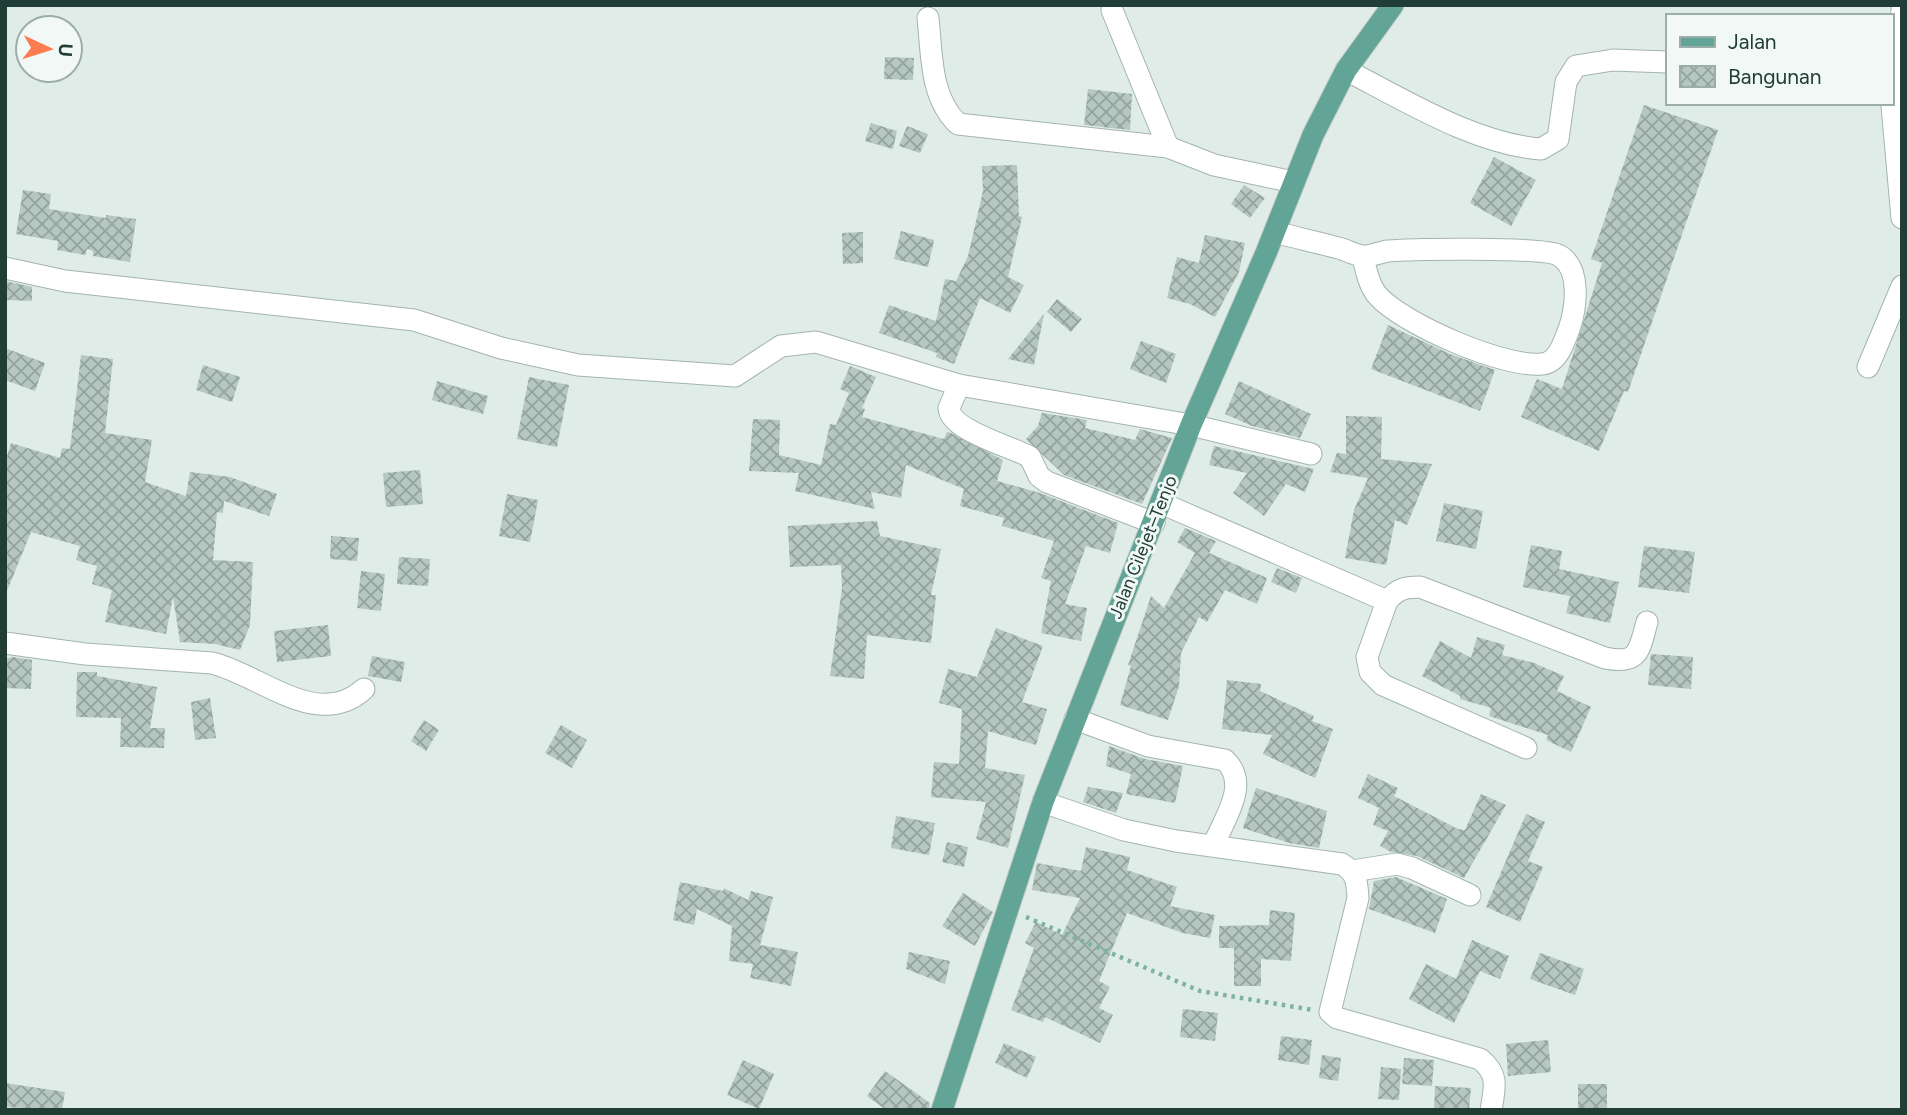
<svg xmlns="http://www.w3.org/2000/svg" width="1907" height="1115" font-family="Figtree,sans-serif">
<defs>
<pattern id="building-cross-hatch" width="8" height="8" patternUnits="userSpaceOnUse" patternTransform="scale(1.75)"><rect width="8" height="8" fill="#b5c7c0"/><path d="M0 0l8 8M0 8l8-8" fill="none" stroke="#93a39d"/></pattern>
</defs>
<rect width="100%" height="100%" fill="#e0ece7"/>
<g fill="url(#building-cross-hatch)">
<path d="M885,57l29,1 -1,22 -29,-1z"/>
<path d="M1088,89l44,5 -2,36 -46,-5z"/>
<path d="M1644,105l74,25 -90,262 -4,-1 -25,60 -78,-34 16,-38 25,10 40,-126 -11,-4z"/>
<path d="M871,123l26,8 -4,18 -28,-8z"/>
<path d="M907,126l21,8 -8,19 -21,-7z"/>
<path d="M1494,157l42,23 -25,46 -41,-23z"/>
<path d="M1017,165l2,51 3,1 -14,60 16,8 -14,28 -30,-15 -26,66 -18,-7 1,-4 -58,-20 10,-28 47,16 9,-42 11,2 12,-25 15,-65 -1,-25z"/>
<path d="M1244,185l21,13 -15,20 -19,-14z"/>
<path d="M23,190l28,4 -2,15 57,9v-3l30,4 -6,43 -37,-6v-5l-6,-2 -2,6 -28,-5 1,-9 -42,-7z"/>
<path d="M901,231l33,9 -6,27 -34,-8z"/>
<path d="M863,232v31l-20,1 -1,-31z"/>
<path d="M1205,235l40,8 -6,29 -24,45 -25,-13 -23,-6 10,-41 22,6z"/>
<path d="M5,281l27,6v14l-27,-1z"/>
<path d="M1057,299l25,20 -11,13 -24,-20z"/>
<path d="M1044,314l-10,51 -26,-6z"/>
<path d="M1388,325l62,29 45,16 -15,41 -109,-42z"/>
<path d="M1141,341l35,13 -10,29 -36,-14z"/>
<path d="M5,348l40,15 -10,28 -30,-11z"/>
<path d="M81,355l32,4 -8,74 47,7 -7,42 41,14 4,-24 40,5 47,17 -8,22 -45,-15 -1,12 -6,-1 -4,48 40,2 -3,63 -10,25 -25,-6 -35,-2 -7,-45 -7,37 -61,-12 7,-32 -20,-6 5,-18 -21,-6 4,-14 -49,-14 -26,64v-133l6,-20 49,15 2,-10 8,1z"/>
<path d="M203,365l37,12 -8,25 -36,-12z"/>
<path d="M850,366l26,11 -14,31 3,1 -3,8 82,22 3,-7 4,1 52,27 -6,21 43,12 78,30 -8,30 -24,-7 -21,58 22,4 -6,33 -40,-8 10,-52 -10,-3 13,-37 -52,-15 2,-8 -44,-12 4,-17 -58,-24 -5,33 -30,-6 4,17 -80,-18 4,-18 -50,-2 4,-52 27,1 -1,35 42,10 9,-41 6,1 13,-32 -9,-4z"/>
<path d="M529,377l40,8 -12,62 -40,-8z"/>
<path d="M437,381l51,15 -5,18 -51,-14z"/>
<path d="M1239,381l72,33 -11,24 -48,-12 -27,-12z"/>
<path d="M1042,413l45,7 -2,8 50,12 5,-11 32,9 -30,66 -78,-29 -38,-36 12,-13z"/>
<path d="M1346,416l36,1 -1,42 51,5 -25,61 -12,-5 -9,45 -41,-7 9,-48 14,-32 -38,-6 7,-19 9,1z"/>
<path d="M1214,446l100,23 -9,23 -19,-8 -22,32 -31,-23 14,-20 -38,-8z"/>
<path d="M420,470l3,34 -37,3 -3,-34z"/>
<path d="M507,494l31,6 -8,42 -31,-6z"/>
<path d="M1444,503l39,8 -7,38 -40,-8z"/>
<path d="M877,521l3,15 61,13 -10,46h5l-5,48 -64,-8 -3,44 -34,-3 12,-88 -1,-23 -51,2 -2,-41z"/>
<path d="M1185,528l31,13 -7,12 58,25 -10,26 -32,-14 -18,32 -8,-5 -18,36 -2,33 -11,34 -48,-15 11,-39 -3,-1 23,-69 13,12 31,-55 -18,-11z"/>
<path d="M331,536l28,2 -2,23 -27,-2z"/>
<path d="M1531,545l31,6 -3,18 60,13 -9,41 -44,-10 4,-17 -47,-9z"/>
<path d="M1644,546l51,6 -6,41 -51,-6z"/>
<path d="M399,557l31,2 -2,27 -31,-2z"/>
<path d="M1277,568l25,10 -6,15 -25,-11z"/>
<path d="M361,571l24,3 -4,37 -24,-3z"/>
<path d="M328,625l3,31 -54,6 -3,-31z"/>
<path d="M996,628l47,18 -21,56 25,7 -11,36 -48,-14 -3,37 40,7 -17,73 -32,-9 10,-37 -55,-5 3,-35 25,2 3,-55 -23,-6 9,-34 29,8z"/>
<path d="M1477,637l28,8 -3,10 32,8 30,13 -7,15 34,16 -20,45 -25,-12 2,-5 -59,-19 2,-8 -31,-9v-3l-38,-20 18,-35 31,17z"/>
<path d="M1651,654l42,3 -2,32 -43,-4z"/>
<path d="M372,656l33,6 -4,20 -33,-6z"/>
<path d="M13,657l19,3 -1,29 -26,-1v-29z"/>
<path d="M77,672h20v4l60,11 -7,41h15l-1,20 -44,-1 1,-29 -45,-1z"/>
<path d="M1227,680l34,4 -1,7 54,25 -2,5 21,8 -18,49 -52,-24 9,-19 -50,-6z"/>
<path d="M210,698l6,40 -21,2 -4,-38z"/>
<path d="M424,720l15,10 -13,21 -15,-10z"/>
<path d="M561,725l26,15 -15,28 -27,-15z"/>
<path d="M1109,746l36,13 38,7 -8,37 -49,-9 5,-20 -25,-8z"/>
<path d="M1368,774l30,14 -4,8 64,33 7,1 16,-36 25,11 -42,73 -47,-22 -26,-4 -11,-6 8,-15 -15,-6 6,-17 -21,-10z"/>
<path d="M1088,787l35,6 -7,20 -33,-11z"/>
<path d="M1256,788l71,23 -8,37 -30,-5 -46,-15z"/>
<path d="M1526,814l19,8 -17,39 15,6 -23,55 -34,-15z"/>
<path d="M896,816l39,7 -6,32 -38,-7z"/>
<path d="M947,842l21,5 -4,20 -22,-5z"/>
<path d="M1086,847l44,10 -3,13 50,17 -7,19 45,9 -5,23 -27,-5 -56,-20 -28,68 11,6 -11,21 14,7 -13,28 -55,-26 -2,5 -32,-12 23,-62 -9,-5 11,-21 26,13 18,-37 -48,-8 5,-27 44,8z"/>
<path d="M1396,877l51,22 -12,34 -66,-24 5,-28z"/>
<path d="M680,882l43,9 1,-3 24,12 3,-9 22,6 -13,48 38,7 -7,34 -41,-8 3,-14 -24,-3 3,-35 -35,-17 -3,16 -21,-5z"/>
<path d="M963,893l30,19 -18,34 -33,-20z"/>
<path d="M1270,910l25,3 -4,48 -30,-2v27h-27v-38h-15v-22l50,-1z"/>
<path d="M1472,940l37,16 -9,23 -20,-8 -26,52 -45,-24 17,-35 30,15z"/>
<path d="M909,952l41,9 -5,23 -39,-15z"/>
<path d="M1540,953l44,16 -9,26 -45,-16z"/>
<path d="M1183,1009l35,4 -3,28 -35,-4z"/>
<path d="M1281,1036l31,4 -3,25 -31,-5z"/>
<path d="M1548,1040l3,32 -43,4 -2,-32z"/>
<path d="M1004,1043l32,14 -9,21 -32,-15z"/>
<path d="M1322,1055l19,3 -3,23 -19,-3z"/>
<path d="M1404,1058l30,2 -2,26 -30,-2z"/>
<path d="M743,1060l31,14 -15,35 -32,-14z"/>
<path d="M1381,1067l20,2 -2,31 -21,-1z"/>
<path d="M885,1071l45,32 -1,7h-43l-19,-14z"/>
<path d="M5,1083l60,9 -3,18 -57,-3z"/>
<rect x="1578" y="1084" width="29" height="26"/>
<path d="M1435,1086l36,2 -2,22h-35z"/>
</g>
<g fill="none" stroke-linecap="round" stroke-linejoin="round">
<g stroke="#a3b4ae" stroke-width="23">
<g id="minor">
<path d="M1112,10l56,137"/>
<path d="M928,18c4,37 2,79 30,106l210,23 46,18 79,17"/>
<path d="M1346,70c58,30 129,74 195,79l17,-10 8,-57 10,-16 37,-6 54,2"/>
<path d="M1891,91l11,-81"/>
<path d="M1891,95l11,123"/>
<path d="M1275,232c22,6 45,11 67,17 6,2 14,6 20,7 8,1 18,-4 26,-5 23,-2 155,-4 170,4 24,12 18,54 11,74 -5,13 -11,34 -27,35 -38,4 -139,-40 -164,-68 -9,-10 -12,-26 -15,-39"/>
<path d="M5,268l60,13 349,39 87,28 77,17 157,11 46,-30 35,-4 143,43 -10,23c1,23 64,39 81,49l9,19 8,6 107,41"/>
<path d="M1868,367l34,-81"/>
<path d="M959,385l232,40 120,29"/>
<path d="M1161,503l226,98 -20,56 3,15 13,13 143,63"/>
<path d="M1387,601c10,-12 18,-14 33,-14l185,71c34,7 34,-7 42,-36"/>
<path d="M5,643l80,11 127,9c49,12 106,68 152,26"/>
<path d="M1075,719l73,27 77,14c25,24 0,57 -11,84"/>
<path d="M1043,802l81,28 52,11 166,23c15,9 15,18 16,34l-28,114 7,6 143,41c19,15 15,28 11,51"/>
<path d="M1352,871l45,-7 15,4 58,27"/>
</g>
</g>
<g stroke="#c1c9c7" stroke-width="23">
<path id="major" d="M942,1110l101,-308 148,-377 75,-172 47,-118 33,-65 47,-65"/>
</g>
<path stroke="#7eb2a3" stroke-width="4.5" stroke-dasharray="3.5 5" stroke-linecap="butt" d="M1026,917l174,74 113,19"/>
<use href="#minor" stroke="#fff" stroke-width="21"/>
<use href="#major" stroke="#62a495" stroke-width="21"/>
</g>
<g text-anchor="middle" dominant-baseline="central" stroke-width="6" stroke-linejoin="round" paint-order="stroke">
<g font-size="18" fill="#203d36" stroke="#f1f8f5">
<text transform="translate(1143 547) rotate(-68)">Jalan Cilejet–Tenjo</text>
</g>
</g>
<rect width="1907" height="1115" fill="none" stroke="#203d36" stroke-width="14"/>
<rect x="1666" y="14" width="228" height="91" fill="#f1f8f5" stroke="#9dada9" stroke-width="2"/>
<rect x="1680" y="37" width="35" height="10" fill="#62a495" stroke="#9dada9" stroke-width="2"/>
<text x="1728" y="49" font-size="21" fill="#203d36">Jalan</text>
<rect x="1680" y="66" width="35" height="21" fill="url(#building-cross-hatch)" stroke="#9dada9" stroke-width="2"/>
<text x="1728" y="84" font-size="21" fill="#203d36">Bangunan</text>
<g transform="translate(49 49) rotate(94)"><circle r="33" fill="#f1f8f5" stroke="#9dada9" stroke-width="2"/>
<path d="M0-5L12 26L0 18L-12 26Z" fill="#fb7d4f"/>
<text y="-10" font-size="19" font-weight="bold" text-anchor="middle" fill="#203d36">U</text>
</g>
</svg>
